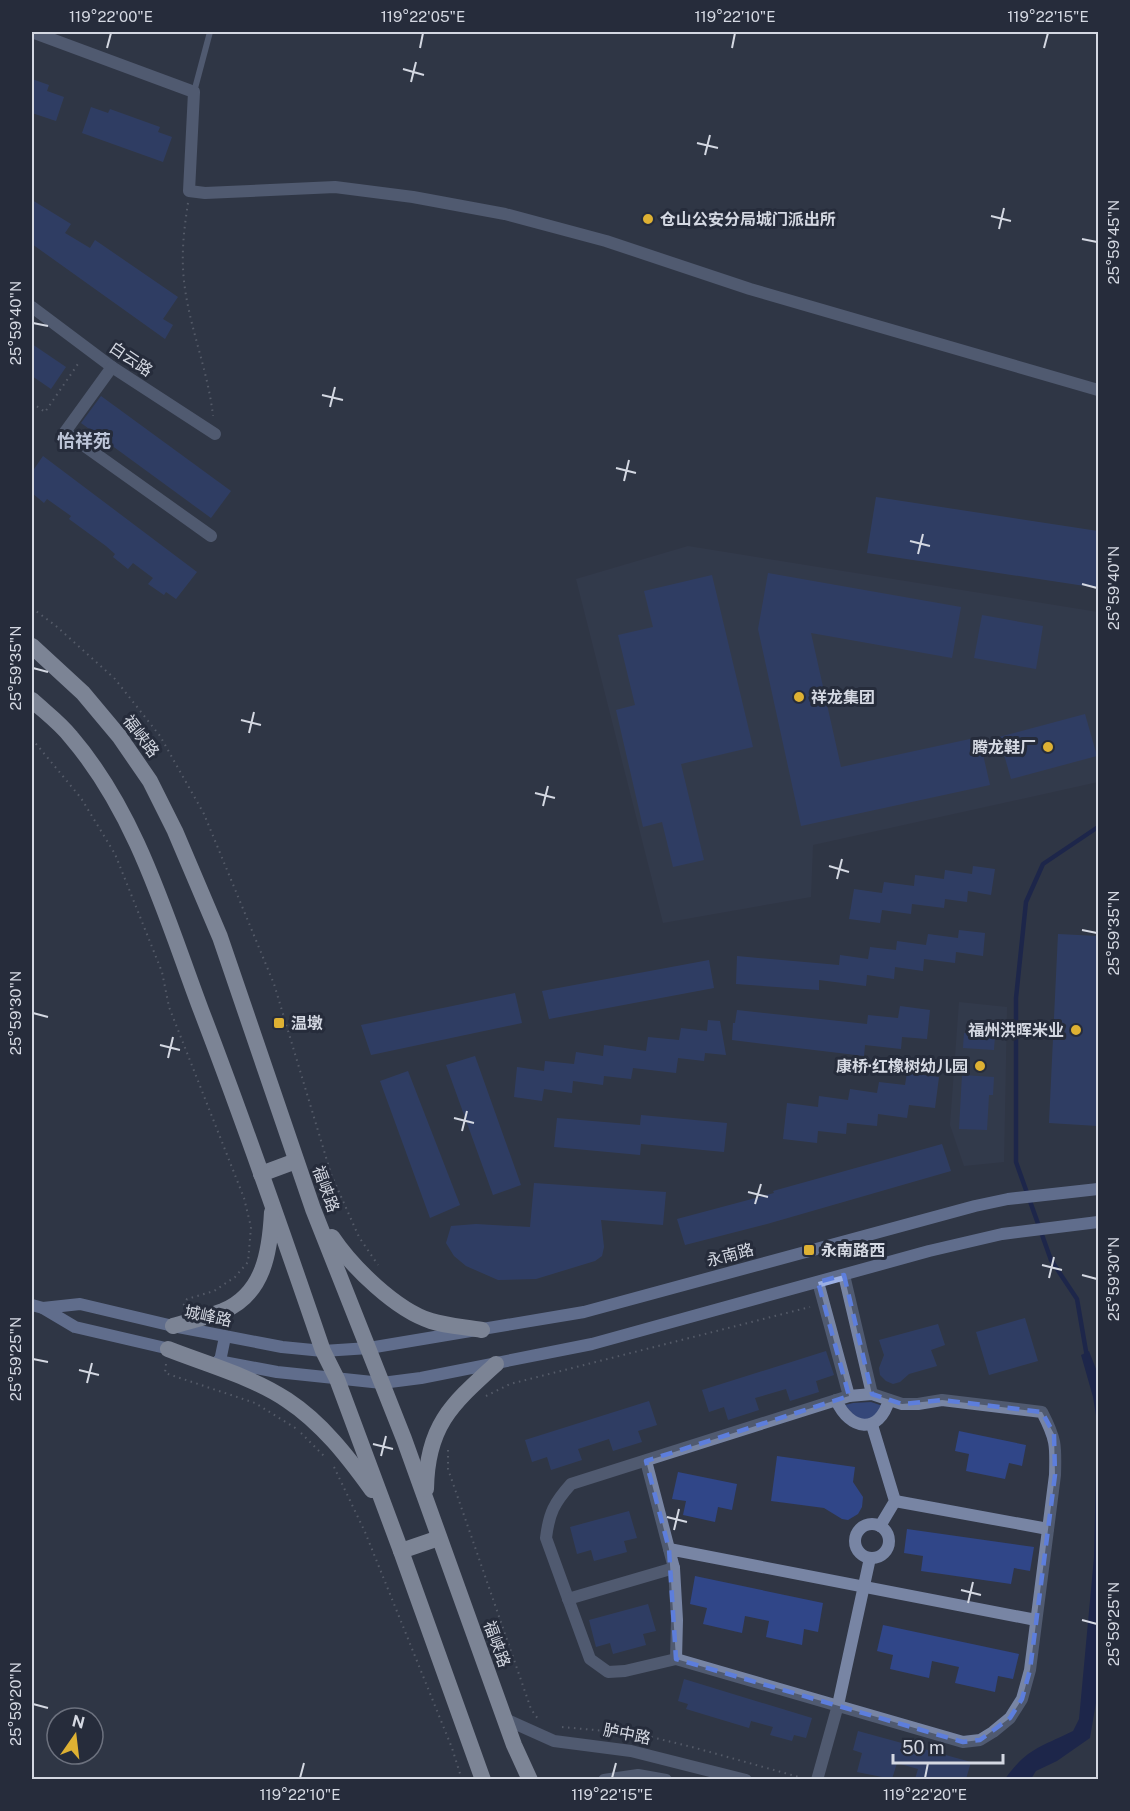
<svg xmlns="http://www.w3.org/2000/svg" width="1130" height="1811" font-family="'Public Sans','Noto Sans SC',sans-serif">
<rect width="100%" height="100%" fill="#303645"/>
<g fill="#363e53">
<path d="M688,546l410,66v170l-285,63 -2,52 -148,26 -87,-344z"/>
<path d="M959,1002l48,5 -3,155 -40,4 -14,-41z"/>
</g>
<path fill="#354779" d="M871,1402l12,4 -8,13h-18l-12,-14 8,-2z"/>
<path fill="#081351" d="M1089,1351l9,23v317l-8,47 -33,23 -21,10 -5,8h-26c22,-31 36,-32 68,-48l6,-12 15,-162 3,-135 -4,-25 -12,-42z"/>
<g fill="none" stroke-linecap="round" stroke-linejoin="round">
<path stroke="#081351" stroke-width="4.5" d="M1087,1357l-10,-58 -26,-39 -35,-98v-164l10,-96 17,-38 55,-37"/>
</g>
<g fill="#304688">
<path d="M32,79l17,6 -2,6 17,6 -8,24 -24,-8z"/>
<path d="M91,107l17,6 2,-4 50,18 -2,5 14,5 -9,25 -81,-29z"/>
<path d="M32,200l39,24 -6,9 25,15 5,-8 83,57 -15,22 10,6 -8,14 -133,-95z"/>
<path d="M32,344l34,23 -15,22 -19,-13z"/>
<path d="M101,396l130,95 -20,27 -130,-95z"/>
<path d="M43,456l154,116 -21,27 -10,-7 -2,3 -16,-11 5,-6 -20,-15 -5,6 -15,-12 2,-3 -9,-8 -37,-27 2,-3 -24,-17 -3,4 -12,-10v-21z"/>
<path d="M876,497l222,34v57l-231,-35z"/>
<path d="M768,573l193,34 -9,51 -141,-25 30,134 138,-30 11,48 -189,41 -43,-197z"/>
<path d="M712,575l41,172 -72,17 23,96 -31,7 -11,-45 -19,5 -27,-117 19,-5 -17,-70 35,-8 -9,-36z"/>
<path d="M982,615l61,11 -7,43 -62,-11z"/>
<path d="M1085,714l12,42 -86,23 -12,-42z"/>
<path d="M973,866l22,3 -4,26 -23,-4 -1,11 -22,-3 -1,9 -32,-4 -1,10 -29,-4 -2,13 -31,-4 5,-30 28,4 2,-11 30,4 1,-11 29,4 1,-9 27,4z"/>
<path d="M959,930l26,3 -2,23 -27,-4 -1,11 -31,-4 -1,12 -28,-4 -1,12 -27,-4 -1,11 -47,-6v10l-83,-6 1,-28 102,9 1,-10 28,4 2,-12 26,3 1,-9 29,4 2,-11 30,4z"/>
<path d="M1058,934l40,2v190l-49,-3z"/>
<path d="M709,960l5,28 -165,31 -7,-28z"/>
<path d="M515,993l7,30 -151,32 -10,-30z"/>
<path d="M900,1006l30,4 -3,29 -25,-2 -1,12 -36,-4 -1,11 -132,-16 1,-17h2l2,-13 130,14 1,-9 30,3z"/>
<path d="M708,1020l12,1 6,34 -21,-2 -1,8 -26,-3 -2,15 -43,-5 -2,11 -27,-3 -1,9 -30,-4 -1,12 -28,-4 -2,12 -28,-4 3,-30 27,4 1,-10 29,3 2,-12 27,4 1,-11 42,6 2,-14 31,3 2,-12 26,3z"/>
<path d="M964,1033l31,2 -1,15 -31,-2z"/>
<path d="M475,1056l46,129 -28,10 -47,-130z"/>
<path d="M408,1071l52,134 -30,13 -50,-137z"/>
<path d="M907,1073l32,4 -4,31 -26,-3 -2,13 -29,-4 -1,12 -30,-3 -1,11 -28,-3 -1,12 -34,-4 4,-36 31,4 1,-11 29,4 2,-11 27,4 2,-11 26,3z"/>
<path d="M962,1075l32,2 -1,18h-4l-2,35 -28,-1z"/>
<path d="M641,1115l86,8 -3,29 -83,-8 -1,11 -86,-8 3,-29 83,7z"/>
<path d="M942,1144l9,27 -184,53 -82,21 -8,-26 97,-26 -1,-2z"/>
<path d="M534,1183l132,9 -3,33 -62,-5 3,27 -2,9 -7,5 -59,18 -38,1 -32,-14 -12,-10 -8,-13 5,-17 25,-2 54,3z"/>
<path d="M1025,1318l13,43 -49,14 -13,-43z"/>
<path d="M938,1324l7,21 -14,5 6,16 -28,8 -9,8 -7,2 -7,-3 -6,-6 -1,-7 5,-13 -5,-15z"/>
<path d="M826,1351l8,24 -18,6 3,11 -29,9 -4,-12 -31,9 4,12 -31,10 -4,-13 -15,5 -7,-22z"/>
<path d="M649,1401l8,24 -19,6 4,11 -29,9 -4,-12 -31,10 4,11 -31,10 -4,-13 -15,5 -7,-22z"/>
<path d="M959,1431l67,14 -4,21 -13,-3 -4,16 -39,-8 3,-17 -14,-3z"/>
<path d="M777,1456l78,11 -2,15 10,15 -1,10 -4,7 -10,6 -6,-1 -18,-11 -53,-7z"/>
<path d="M678,1472l59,12 -5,26 -14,-3 -3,15 -32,-7 3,-14 -14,-2z"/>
<path d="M629,1511l8,27 -13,3 3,11 -33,9 -3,-11 -14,4 -7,-27z"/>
<path d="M907,1529l127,18 -4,24 -16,-3 -3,16 -90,-13 2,-15 -19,-3z"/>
<path d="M695,1576l128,27 -5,29 -14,-3 -2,16 -36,-8 3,-16 -24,-5 -3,17 -39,-9 4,-16 -17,-4z"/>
<path d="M648,1604l8,27 -13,3 3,11 -33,9 -3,-11 -14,4 -7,-27z"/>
<path d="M883,1625l136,29 -6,25 -15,-3 -3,16 -40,-9 4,-16 -27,-6 -3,17 -39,-9 3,-14 -16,-4z"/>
<path d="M684,1679l128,39 -6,20 -12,-3 -2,6 -22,-6 3,-8 -22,-6 -2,7 -63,-19 2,-5 -10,-3z"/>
<path d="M858,1731l113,31 -5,17h-51l3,-10 -21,-6 -5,16 -35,-7 5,-19 -9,-3z"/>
</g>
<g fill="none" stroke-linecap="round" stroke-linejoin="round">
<g stroke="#828794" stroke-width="2" stroke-dasharray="1.5 4.5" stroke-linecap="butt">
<path d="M188,203c-4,26 -7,51 -4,78 5,46 24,89 29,135"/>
<path d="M32,403l13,9 35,-51"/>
<path d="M32,608l24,18 59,53 45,57 44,78 70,170 57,190 28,63 19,28"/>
<path d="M32,739l49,59 34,56 47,118 7,35 75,191 7,29 -3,35 -13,15 -21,14 -27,8 -4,7"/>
<path d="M166,1364l-1,9 90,30 42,26"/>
<path d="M486,1396l24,-12 300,-77"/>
<path d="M301,1433l23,23"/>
<path d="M448,1450v19l83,240 7,10"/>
<path d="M334,1467l31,65 87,216 10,32"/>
<path d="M562,1727l77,7 53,13 114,32"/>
</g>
<path stroke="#7885a4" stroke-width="6" d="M194,92l16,-60"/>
<g stroke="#7885a4" stroke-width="12">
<path d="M32,32l162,60 -5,99 16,2 130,-6 78,10 92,17 101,27 144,48 348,101"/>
<path d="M32,307l80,60 103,67"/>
<path d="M112,367l-47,65 146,104"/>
<path d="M844,1275l28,119"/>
<path d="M818,1282l31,114"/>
<path d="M872,1394l30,10h16l24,-4 100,12c14,27 14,33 13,63l-25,195 -8,29 -12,19 -17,14 -13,8 -17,2 -287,-83 -51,12 -17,1 -18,-13 -44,-121c3,-25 8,-35 25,-54l278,-88z"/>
<path d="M836,1400c14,31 43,35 53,0"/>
<path d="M872,1425l23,76 -15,25"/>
<path d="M646,1461l23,88"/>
<path d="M895,1501l153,28"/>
<circle cx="872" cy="1541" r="17"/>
<path d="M674,1568l3,52 -1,39"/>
<path d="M568,1599l106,-31 -5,-19 367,71"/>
<path d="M817,1780l21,-75 32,-147"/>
</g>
<g stroke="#7885a4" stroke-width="12">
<path d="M505,1719l49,22 77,10 115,29"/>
<path d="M604,1780l34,-5 28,5"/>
</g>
<g stroke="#9cb0e3" stroke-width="12">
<path d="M32,1305l11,3 32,19 99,23"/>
<path d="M43,1308l37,-4 93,22 109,21 41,4 46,-3 215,-36 391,-106 33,-7 90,-10"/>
<path d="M218,1361l59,11 105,11 39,-5 171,-34 337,-93 73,-17 96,-12"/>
<path d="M220,1361l5,-24"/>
</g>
<g stroke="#dae2f6" stroke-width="16">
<path d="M32,646l51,47 36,43 31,45 25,50 45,106 93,272 91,230 110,306 16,35"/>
<path d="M32,700c13,12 28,23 39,37 66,77 95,180 130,273 43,112 83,227 122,341l14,28 64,172 82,229"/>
<path d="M261,1174l35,-13"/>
<path d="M332,1237c20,30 64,73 99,84 16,5 34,6 51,9"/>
<path d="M173,1326c17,-5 34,-9 50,-15 41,-17 47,-60 49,-99"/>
<path d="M168,1349c38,15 85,28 119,51 35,23 61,57 85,90"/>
<path d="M426,1489c1,-64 26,-85 70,-125"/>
<path d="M401,1551l38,-13"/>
</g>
</g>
<path d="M0 0H1130V1811H0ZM844,1275l28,119 30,10 40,-4 100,12 12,22 1,41 -25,195 -8,29 -12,19 -30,22 -17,2 -287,-83 -7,-110 -23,-88 203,-65 -31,-114z" fill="#303645" fill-opacity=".55" fill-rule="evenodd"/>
<path fill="none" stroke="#5d7edc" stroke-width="4.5" stroke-dasharray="12 8" stroke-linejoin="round" d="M844,1275l28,119 30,10 40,-4 100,12 12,22 1,41 -25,195 -8,29 -12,19 -30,22 -17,2 -287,-83 -7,-110 -23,-88 203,-65 -31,-114z"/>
<path fill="none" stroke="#d4d8e2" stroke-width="2" d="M107,48l4,-15M420,48l3,-15M732,48l3,-15M1044,48l4,-15M403,69l21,6M411,82l5,-20M697,143l21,5M705,155l5,-20M991,216l20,5M999,229l5,-21M1082,239l15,3M33,323l15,3M322,395l21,5M330,407l5,-20M616,468l20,5M624,481l5,-21M910,541l20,5M918,554l5,-20M1082,584l15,4M33,668l15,4M241,720l20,5M249,733l5,-21M535,793l20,5M543,806l5,-20M829,866l20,6M837,879l5,-20M1082,930l15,3M33,1013l15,4M160,1045l20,5M168,1058l5,-21M454,1118l20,5M462,1131l5,-20M748,1192l20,5M755,1204l6,-20M1042,1265l20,5M1082,1275l15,4M1049,1278l5,-21M33,1359l15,3M79,1370l20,5M87,1383l5,-20M373,1444l20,5M381,1456l5,-20M667,1517l20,5M674,1530l5,-21M961,1590l20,5M968,1603l5,-21M1082,1620l15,4M33,1704l15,4M300,1778l4,-15M612,1778l4,-15M925,1778l3,-15"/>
<g fill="#deb133" stroke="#262c3b" stroke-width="2">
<circle cx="648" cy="219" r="6"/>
<circle cx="799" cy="697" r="6"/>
<circle cx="1048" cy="747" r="6"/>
<rect x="273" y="1017" width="12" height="12" rx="3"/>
<circle cx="1076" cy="1030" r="6"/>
<circle cx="980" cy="1066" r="6"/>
<rect x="803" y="1244" width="12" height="12" rx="3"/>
</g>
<g text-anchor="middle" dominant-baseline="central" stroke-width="6" stroke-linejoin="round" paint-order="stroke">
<g font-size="16" font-weight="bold" fill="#d4d8e2" stroke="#262c3b" text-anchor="start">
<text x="660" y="219">仓山公安分局城门派出所</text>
<text x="811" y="697">祥龙集团</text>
<text x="1036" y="747" text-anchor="end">腾龙鞋厂</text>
<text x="291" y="1023">温墩</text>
<text x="1064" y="1030" text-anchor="end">福州洪晖米业</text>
<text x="968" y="1066" text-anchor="end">康桥·红橡树幼儿园</text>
<text x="821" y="1250">永南路西</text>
</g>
<g font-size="16" fill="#d4d8e2" stroke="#262c3b">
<text transform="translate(131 359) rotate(34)">白云路</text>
<text transform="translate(141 736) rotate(53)">福峡路</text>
<text transform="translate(326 1189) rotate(70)">福峡路</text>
<text transform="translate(730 1255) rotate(-15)">永南路</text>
<text transform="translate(208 1316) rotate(12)">城峰路</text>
<text transform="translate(497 1644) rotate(70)">福峡路</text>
<text transform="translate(627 1734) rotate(11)">胪中路</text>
</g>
<g font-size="18" font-weight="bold" fill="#bdc5d8" stroke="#262c3b">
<text x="84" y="440">怡祥苑</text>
</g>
</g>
<rect width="1130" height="1811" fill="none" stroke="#262c3b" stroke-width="66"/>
<g transform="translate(75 1736) rotate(14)"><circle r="28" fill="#262c3b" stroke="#6c717e" stroke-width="1.5"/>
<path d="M0-4.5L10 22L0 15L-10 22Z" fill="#deb133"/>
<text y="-9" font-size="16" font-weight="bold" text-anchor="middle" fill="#d4d8e2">N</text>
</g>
<path d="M893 1754v9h110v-9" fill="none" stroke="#d4d8e2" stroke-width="3"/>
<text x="902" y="1754" font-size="18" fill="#d4d8e2" stroke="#262c3b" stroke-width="4.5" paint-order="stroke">50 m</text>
<rect x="33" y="33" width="1064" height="1745" fill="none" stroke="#d4d8e2" stroke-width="2"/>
<g font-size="15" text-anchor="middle" fill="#d4d8e2">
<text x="111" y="22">119°22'00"E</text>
<text x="423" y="22">119°22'05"E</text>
<text x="735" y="22">119°22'10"E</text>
<text x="1048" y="22">119°22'15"E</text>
<text transform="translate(1114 242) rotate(-90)" y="5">25°59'45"N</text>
<text transform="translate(16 323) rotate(-90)" y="5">25°59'40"N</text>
<text transform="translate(1114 588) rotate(-90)" y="5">25°59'40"N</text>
<text transform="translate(16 668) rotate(-90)" y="5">25°59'35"N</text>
<text transform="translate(1114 933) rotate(-90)" y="5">25°59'35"N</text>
<text transform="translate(16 1013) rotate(-90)" y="5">25°59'30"N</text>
<text transform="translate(1114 1279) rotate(-90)" y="5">25°59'30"N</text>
<text transform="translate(16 1359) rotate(-90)" y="5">25°59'25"N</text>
<text transform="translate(1114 1624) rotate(-90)" y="5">25°59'25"N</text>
<text transform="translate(16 1704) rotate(-90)" y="5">25°59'20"N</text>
<text x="300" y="1800">119°22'10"E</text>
<text x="612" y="1800">119°22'15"E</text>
<text x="925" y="1800">119°22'20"E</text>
</g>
</svg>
